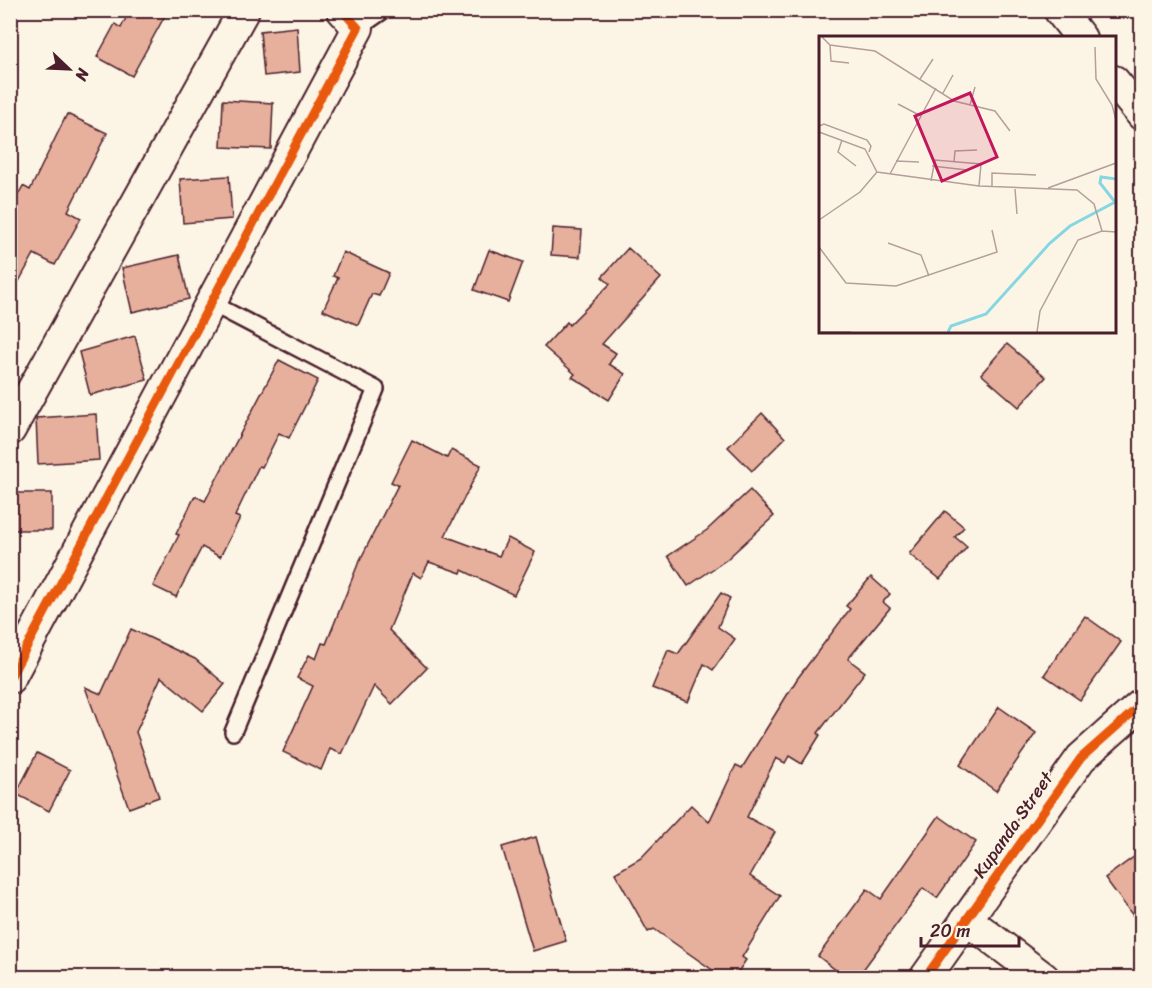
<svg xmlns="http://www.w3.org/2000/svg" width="1152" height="988" font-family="Sriracha,sans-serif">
<rect width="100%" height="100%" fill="#fcf5e5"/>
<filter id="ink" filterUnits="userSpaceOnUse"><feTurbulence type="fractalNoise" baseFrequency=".0167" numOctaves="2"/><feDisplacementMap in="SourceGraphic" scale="12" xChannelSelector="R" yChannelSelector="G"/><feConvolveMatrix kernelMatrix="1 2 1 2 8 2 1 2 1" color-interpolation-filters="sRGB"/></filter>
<g filter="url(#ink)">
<g fill="#e7b09d" stroke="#4a1f2b" stroke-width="1.5">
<path d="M130,10h38l-36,66 -35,-19 18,-33 6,4z"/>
<path d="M297,27l3,45 -36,4 -4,-45z"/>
<path d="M223,100l50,3 -2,46 -50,-2z"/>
<path d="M67,114l40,19 -39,78 13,7 -26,47 -21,-11 -24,44v-89l13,-23 7,4z"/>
<path d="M229,176l3,43 -49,4 -3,-44z"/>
<path d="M553,228l29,2 -2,27 -29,-2z"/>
<path d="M628,248l33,30 -59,66 14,9 -7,11 16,10 -16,26 -37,-23 3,-3 -31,-27 23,-25 2,3 41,-41 -8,-7z"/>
<path d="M489,250l34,12 -15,40 -34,-12z"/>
<path d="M343,252l46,21 -10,23 -7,-2 -14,31 -35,-15 15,-32 -5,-2z"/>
<path d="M179,255l10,44 -57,13 -10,-44z"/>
<path d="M135,336l12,44 -57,15 -11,-43z"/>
<path d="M1007,344l39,33 -27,30 -38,-33z"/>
<path d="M279,360l39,20 -29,58 -10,-5 -17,34 -3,-1 -24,50 5,2 -20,39 -18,-10 -26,50 -23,-11 26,-51 -3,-1 19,-38 10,5z"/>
<path d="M762,413l23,25 -33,33 -24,-24z"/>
<path d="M96,414l3,46 -61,4 -2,-46z"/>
<path d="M412,440l35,18 4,-8 30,15 -36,71 54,20 9,-18 27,14 -21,43 -52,-25 -1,3 -32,-11 -8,16 -8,-5 -24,57 38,38 -35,36 -18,-18 -32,68 -12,-5 -9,21 -38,-18 30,-66 -16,-8 12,-23 7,4 6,-16 4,1 32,-80 40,-79 -7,-3z"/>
<path d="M750,490l24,26 -48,44 -38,26 -20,-30 39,-26z"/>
<rect x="10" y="493" width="42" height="37"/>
<path d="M945,511l19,16 -9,10 12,10 -27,32 -31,-25z"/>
<path d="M871,577l19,17 -7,8 7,6 -42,51 17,13 -47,61 2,2 -18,29 -13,-8 -4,7 -9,-5 -29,59 28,15 -25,44 30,20 -38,61 4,3 -12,18h-10l-70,-49 -6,3 -33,-59 26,-15 50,-53 18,17 27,-57 6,3 55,-89 53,-70 -4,-3z"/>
<path d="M721,593l9,5 -12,29 17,12 -22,31 -9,-6 -16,38 -36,-14 16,-38 10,4z"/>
<path d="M1085,616l36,26 -41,58 -36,-25z"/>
<path d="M131,629l64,30 30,25 -22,27 -42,-34 -25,55 23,65 -30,11 -44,-121 16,7z"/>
<path d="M999,707l37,26 -40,58 -36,-26z"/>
<path d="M37,753l33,17 -21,41 -33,-17z"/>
<path d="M939,816l37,26 -39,56 -14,-10 -66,90h-11l-28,-22 49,-67 14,10z"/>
<path d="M536,837l30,104 -33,10 -31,-104z"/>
<path d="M1142,851v77l-37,-50z"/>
</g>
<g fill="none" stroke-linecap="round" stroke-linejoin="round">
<g stroke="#4a1f2b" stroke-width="20">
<g id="service">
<path d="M358,28l26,-18"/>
<path d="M211,303l165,86 -143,343"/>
</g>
</g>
<g stroke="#4a1f2b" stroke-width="34">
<g id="minor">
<path d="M1059,10l22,28"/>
<path d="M1114,81l28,34"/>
<path d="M10,430l234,-420"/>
<path d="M10,678l348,-650 -16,-18"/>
<path d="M966,919l78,59"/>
<path d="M925,978l156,-220 61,-54"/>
</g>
</g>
<use href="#service" stroke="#fcf5e5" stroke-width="15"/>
<use href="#minor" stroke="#fcf5e5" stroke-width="30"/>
<g stroke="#fcf5e5" stroke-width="13">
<g id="cycleway">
<path d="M10,678l348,-650 -16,-18"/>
<path d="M925,978l156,-220 61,-54"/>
</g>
</g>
<use href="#cycleway" stroke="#e8590c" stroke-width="9"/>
</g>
</g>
<g text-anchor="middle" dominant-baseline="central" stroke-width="4.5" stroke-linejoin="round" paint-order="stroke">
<g font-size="18" fill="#4a1f2b" stroke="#fcf5e5">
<text transform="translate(1013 825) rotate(-55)">Kupanda Street</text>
</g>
</g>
<g transform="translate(819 36)">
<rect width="297" height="297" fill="#fcf5e5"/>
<path fill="none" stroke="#87d7e3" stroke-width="3" d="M129,296l3,-6 35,-12 64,-71 20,-17 45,-24 -15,-19 1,-6 15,2"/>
<path fill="none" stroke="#b59f9b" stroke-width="1.5" d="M3,1l8,8 45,6 79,50 41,10 15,20M11,9l1,16 18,2M276,11l1,32 16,26 4,15M101,43l13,-20M124,57l10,-18M79,68l23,12M151,69l5,-18M0,90l5,-2 43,16 4,6 -2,6M0,96l46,17 12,23 102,14 98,4 17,14 8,27M23,104l-4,12 18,14M77,125l23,1M135,126l1,-11 22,-1M113,130l35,4M71,138l46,-86M112,145l4,-21 46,4 -2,22M173,151v-14l44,2M229,152l68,-25M196,153l2,25M0,184l41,-28 17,-20M69,207l33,12 8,21M0,211l27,36 50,3 101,-34 -5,-22M2,296h30M218,296l3,-21 38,-71 24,-9 14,1"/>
<path fill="#c2185b" fill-opacity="0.15" stroke="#c2185b" stroke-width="3" d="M151,57l27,64 -55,24 -27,-65z"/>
<rect width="297" height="297" fill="none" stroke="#4a1f2b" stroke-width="3"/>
</g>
<rect width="1152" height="988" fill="none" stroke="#fcf5e5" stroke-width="36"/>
<rect x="18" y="18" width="1116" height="952" fill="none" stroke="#4a1f2b" stroke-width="2" filter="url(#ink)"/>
<g transform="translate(69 69) rotate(113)" stroke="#fcf5e5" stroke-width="4.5" paint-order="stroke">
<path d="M0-4.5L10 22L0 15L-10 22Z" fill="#4a1f2b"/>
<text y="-9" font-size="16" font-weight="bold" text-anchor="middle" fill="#4a1f2b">N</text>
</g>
<path d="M921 937v9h98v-9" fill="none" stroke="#4a1f2b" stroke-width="3"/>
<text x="930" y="937" font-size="18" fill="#4a1f2b" stroke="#fcf5e5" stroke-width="4.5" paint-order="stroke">20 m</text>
</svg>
